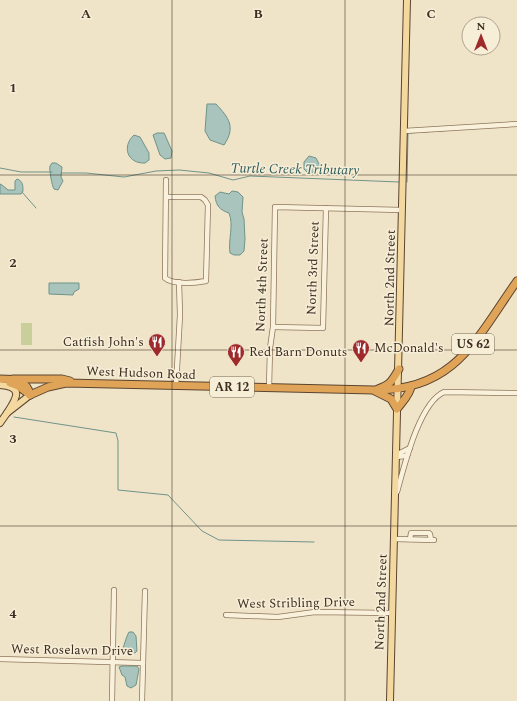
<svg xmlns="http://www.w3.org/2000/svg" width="517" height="701" font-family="Spectral,serif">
<rect width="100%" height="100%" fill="#f0e4c8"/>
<rect fill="#c9cf9b" x="21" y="323" width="11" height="22"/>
<g fill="#a9c4bc" stroke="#6f938a">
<path d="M207,104h9c13,14 20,23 8,41l-14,-5 -5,-9z"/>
<path d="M157,133h7l1,2 7,16 -1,7 -6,1 -5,-4 -7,-20z"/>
<path d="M134,135l6,2 9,16v7l-4,3c-17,1 -24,-16 -11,-28z"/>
<path d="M309,156l7,2 4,8 -6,6 -6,1 -4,-4v-7z"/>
<path d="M52,163h4l6,4 -1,10 2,4 -5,9 -4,-1c-2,-3 -5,-19 -4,-23z"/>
<path d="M17,179c6,2 6,7 6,12l-2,3h-21v-10l2,1 6,5h7v-9z"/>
<path d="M232,191l6,1 5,5 -1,15 2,7 1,20 -1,12 -4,4h-6l-4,-2c-2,-13 4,-28 -1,-40 -9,-3 -13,-7 -14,-17l5,-4 9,2z"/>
<path d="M49,283h30v6l-5,3 -1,3 -24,-1z"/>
<path d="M129,632h4l3,4 1,15 -2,2 -13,-1c1,-4 5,-17 7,-20z"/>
<path d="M122,666h15l2,3 -3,16 -5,3 -4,-2 -2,-9 -3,-2 -3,-8z"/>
</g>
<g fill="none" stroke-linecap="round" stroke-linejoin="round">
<g stroke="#6f938a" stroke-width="1">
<path d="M0,168l21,4h31"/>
<path d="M61,173h25l38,4 32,-6 23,-1 30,3 24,7 17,-4 149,6"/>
<path d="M407,182l1,-49 46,-3"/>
<path d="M22,192l14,16"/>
<path d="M14,417l102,16 2,8v49l50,5 34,36 17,9 95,2"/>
</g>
<g stroke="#8d765c" stroke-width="6">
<g id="minor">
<path d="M404,131l113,-7"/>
<path d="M166,180l-1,98c8,7 31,5 41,3l2,-76 -3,-5 -4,-3h-35"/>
<path d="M273,327l50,1 3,-120"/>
<path d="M176,386l4,-71 -1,-33"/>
<path d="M269,388l1,-40 3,-21 2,-120 127,3"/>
<path d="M396,453h4l10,-5"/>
<path d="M396,457l9,-1 3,-2"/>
<path d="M397,492c7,-25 22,-89 47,-100l73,1"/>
<path d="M394,539l40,1"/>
<path d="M410,539l1,-6h18l1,1 1,6"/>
<path d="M226,615l52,2 37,-5 76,1"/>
<path d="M0,659l143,4"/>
<path d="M112,701l2,-111"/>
<path d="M142,701l3,-110"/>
</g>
</g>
<g stroke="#5b4430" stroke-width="8">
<g id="major">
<path d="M0,385c25,2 16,14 7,28"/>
<path d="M0,423l7,-10 23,-18"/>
<path d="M390,701l17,-701"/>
</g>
</g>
<g stroke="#5b4430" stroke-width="9">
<g id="highway">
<path d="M0,379c14,0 27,0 30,16"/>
<path d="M13,379h49l8,2"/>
<path d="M10,383l8,3 12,9"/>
<path d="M378,389c13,-5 14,-8 21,-20"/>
<path d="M375,391l16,8 6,10c5,-7 13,-14 14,-23"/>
<path d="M30,395l18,-8 18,-4 308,7c81,1 102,-51 143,-109"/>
</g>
</g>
<use href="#minor" stroke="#faf1dc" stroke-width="4.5"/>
<use href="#major" stroke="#f3d9a0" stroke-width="6"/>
<use href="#highway" stroke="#e0a458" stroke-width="7"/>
</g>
<path fill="none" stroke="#3d2e20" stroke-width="1" stroke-opacity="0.55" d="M172,0v701M345,0v701M0,175h517M0,350h517M0,526h517"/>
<defs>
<g id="restaurant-pin" transform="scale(0.9)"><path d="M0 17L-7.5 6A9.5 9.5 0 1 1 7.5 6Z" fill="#9e2a2b" stroke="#f7eed8"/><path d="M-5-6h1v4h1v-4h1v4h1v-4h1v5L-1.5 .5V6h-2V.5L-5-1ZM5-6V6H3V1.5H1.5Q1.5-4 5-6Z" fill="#fff"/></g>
</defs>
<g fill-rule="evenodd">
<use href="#restaurant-pin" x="157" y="342"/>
<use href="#restaurant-pin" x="361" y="348"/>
<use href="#restaurant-pin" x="236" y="352"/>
</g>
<g text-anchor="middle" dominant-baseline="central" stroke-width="3" stroke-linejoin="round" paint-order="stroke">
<g fill="#f7eed8" stroke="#756857" stroke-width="1">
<rect x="452" y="334" width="42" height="20" rx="3"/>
<rect x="210" y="377" width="44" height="20" rx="3"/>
</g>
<g font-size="12" font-weight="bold" fill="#3d2e20">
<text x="473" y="344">US 62</text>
<text x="232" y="387">AR 12</text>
</g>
<g font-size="13" fill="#3d2e20" stroke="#f7eed8">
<text transform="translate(313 268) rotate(-88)">North 3rd Street</text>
<text transform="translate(390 278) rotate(-89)">North 2nd Street</text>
<text transform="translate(262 285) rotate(-88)">North 4th Street</text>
<text transform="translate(141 373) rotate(2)">West Hudson Road</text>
<text transform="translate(381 602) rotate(-88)">North 2nd Street</text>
<text transform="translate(296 603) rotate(-1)">West Stribling Drive</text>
<text transform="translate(72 650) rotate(1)">West Roselawn Drive</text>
</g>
<g font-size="13" fill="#3d2e20" stroke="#f7eed8" text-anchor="start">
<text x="144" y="342" text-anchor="end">Catfish John's</text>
<text x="374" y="348">McDonald's</text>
<text x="249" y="352">Red Barn Donuts</text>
</g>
<g font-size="14" font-style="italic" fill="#2f5d5a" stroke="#f7eed8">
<text transform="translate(295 169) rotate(1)">Turtle Creek Tributary</text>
</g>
</g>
<g font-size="13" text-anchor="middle" font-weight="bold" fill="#3d2e20" stroke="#f7eed8" stroke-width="3" stroke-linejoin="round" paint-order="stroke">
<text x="86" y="18">A</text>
<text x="258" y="18">B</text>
<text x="431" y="18">C</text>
<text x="13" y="92">1</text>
<text x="13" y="267">2</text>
<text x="13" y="443">3</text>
<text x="13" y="618">4</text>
</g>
<g transform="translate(481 36)"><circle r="19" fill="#f7eed8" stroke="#ada18e"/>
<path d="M0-3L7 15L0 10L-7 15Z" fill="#9e2a2b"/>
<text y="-6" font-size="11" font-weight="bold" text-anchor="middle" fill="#3d2e20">N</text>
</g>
</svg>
